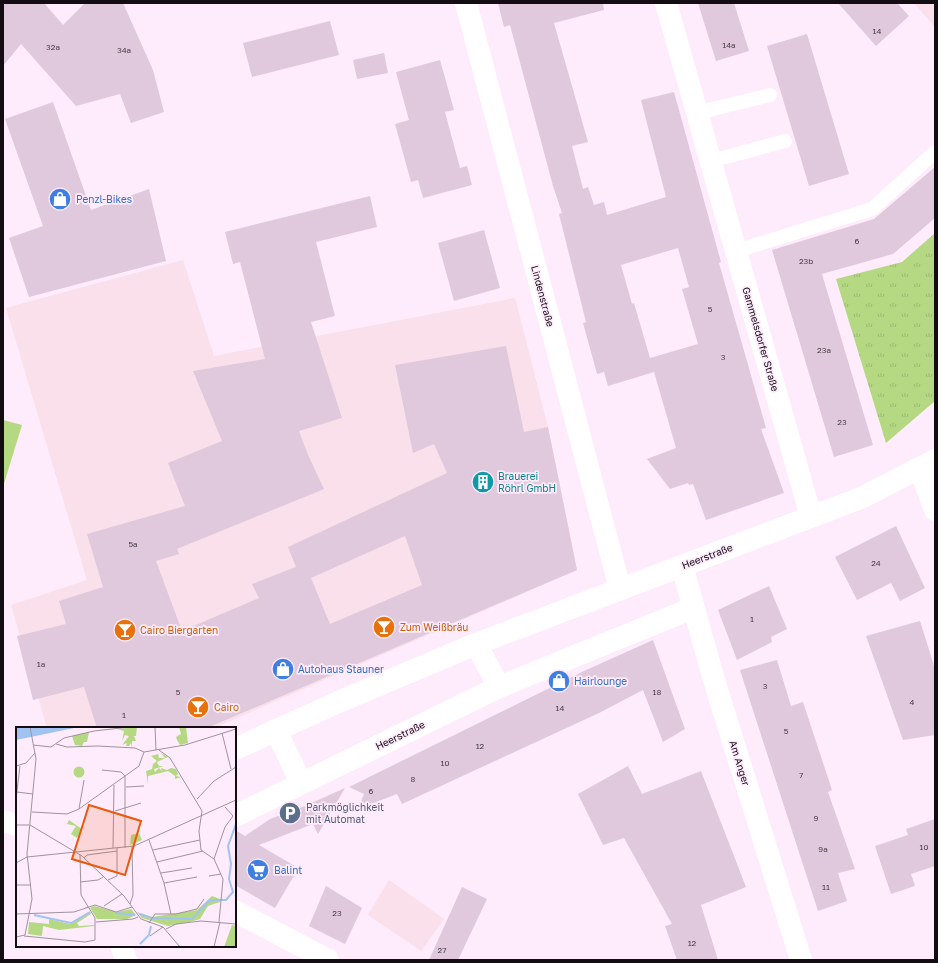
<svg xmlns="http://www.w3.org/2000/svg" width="938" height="963" font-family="'Golos Text',sans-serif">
<defs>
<pattern id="grass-tufts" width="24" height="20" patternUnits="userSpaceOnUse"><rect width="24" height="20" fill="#b5d983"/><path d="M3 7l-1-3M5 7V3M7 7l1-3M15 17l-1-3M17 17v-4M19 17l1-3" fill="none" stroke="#9bb970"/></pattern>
</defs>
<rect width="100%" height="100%" fill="#feebfc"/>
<g fill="#f9e0ea">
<path d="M914,3h21v24z"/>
<path d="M183,260l31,96 301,-58 33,129 29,143 -363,158h-167l-36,-123 76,-25 -81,-272z"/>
<path d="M389,880l55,39 -23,32 -53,-36z"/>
</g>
<path fill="url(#grass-tufts)" d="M935,233v168l-49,42 -50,-164 66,-17z"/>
<path fill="#b5d983" d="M3,420l19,5 -19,62z"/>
<g fill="#e0c9dc" fill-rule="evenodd">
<path d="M3,3h41l19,22 22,-22h38l30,67 11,42 -33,11 -11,-29 -44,12 -55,-62 -18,22z"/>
<path d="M498,3h105l1,7 -50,13 34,119 -16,4 11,43 5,-2 6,18 10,-3 3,13 59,-18 -25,-97 33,-8 47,170 -2,1 47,165 -5,1 23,64 -78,27 -13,-36 -4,1 -1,-2 -18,6 -23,-30 29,-11 -26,-90 48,-14 -16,-55 7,-2 -11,-39 -57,17 11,39 2,-1 20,69 -46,14 -4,-14 -7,2 -14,-51 3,-1 -27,-108 3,-1 -9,-27 -43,-161 -6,2z"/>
<path d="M698,3h36l15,48 -33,10z"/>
<path d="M838,3h59l12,13 -33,30z"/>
<path d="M330,21l9,34 -87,22 -9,-34z"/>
<path d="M807,34l42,140 -40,12 -42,-140z"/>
<path d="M384,53l4,20 -31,6 -4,-19z"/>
<path d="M440,60l14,50 -9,2 15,56 7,-2 5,19 -49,13 -5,-18 -7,2 -16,-58 14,-4 -13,-48z"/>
<path d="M53,102l38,108 58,-21 17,72 -137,36 -20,-59 34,-12 -38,-107z"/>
<path d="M935,167v51l-42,36 -71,20 51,171 -39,12 -62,-207 102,-31z"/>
<path d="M370,196l7,31 -61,15 19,74 -24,6 31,96 -43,13 9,24 16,34 -147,60 2,5 -23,7 26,70 77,-33 -7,-14 44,-17 -8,-20 159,-74 -13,-29 -21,9 -18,-88 111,-19 18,86 24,-5 29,143 -370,158h-110l-13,-41 -51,13 -16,-64 49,-12 -7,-23 44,-14 -16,-53 98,-28 -17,-43 54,-22 -29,-70 72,-12 -25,-97 -7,2 -8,-32zM405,536l17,49 -92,39 -19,-46z"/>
<path d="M484,230l16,58 -46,13 -16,-58z"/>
<path d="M896,526l29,62 -25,13 -9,-18 -34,17 -22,-43z"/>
<path d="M769,586l18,43 -16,8 1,5 -35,18 -19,-50z"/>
<path d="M920,621l15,48v66l-32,5 -37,-104z"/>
<path d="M653,640l32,89 -22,13 -20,-52 -44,23 -197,91 -5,-10 -39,15 6,-15 -15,-7 235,-116z"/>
<path d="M777,660l14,46 12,-4 29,88 -4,2 27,77 -17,4 9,28 -29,10 -78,-241z"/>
<path d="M628,766l14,28 59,-23 45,116 -45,18 17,55h-41l-12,-34 7,-2 -48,-86 -21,7 -25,-51z"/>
<path d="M345,788l-27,46 -5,-10 -54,21 36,21v8l-20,34 -40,-23v-55l10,6 25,-17 35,-13z"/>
<path d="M935,819v47l-24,8 4,12 -24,8 -16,-48 33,-11 -2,-6z"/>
<path d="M326,886l36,22 -17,36 -36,-18z"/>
<path d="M462,887l25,12 -29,61h-29z"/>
</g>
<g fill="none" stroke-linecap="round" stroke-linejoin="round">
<g stroke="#fff" stroke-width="14">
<path d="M697,113l73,-18"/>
<path d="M711,161l74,-20"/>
<path d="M736,251l136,-42 63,-57"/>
</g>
<g stroke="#fff" stroke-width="22">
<path d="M466,3l154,586"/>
<path d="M666,3l145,514"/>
<path d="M920,469l15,41"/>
<path d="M682,566l32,114 87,280"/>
<path d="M476,644l23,43"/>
<path d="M276,730l25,53"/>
<path d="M235,816l264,-129 194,-79"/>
<path d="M121,946l5,14"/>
</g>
<g stroke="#fff" stroke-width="22">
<path d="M235,749l101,-46 140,-59 385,-146 74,-38"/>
<path d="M3,821l14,4"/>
<path d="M235,911l93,49"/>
</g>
</g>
<defs>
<g id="shop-disc" transform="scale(1.15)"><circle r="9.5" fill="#3f7fe0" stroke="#feebfc"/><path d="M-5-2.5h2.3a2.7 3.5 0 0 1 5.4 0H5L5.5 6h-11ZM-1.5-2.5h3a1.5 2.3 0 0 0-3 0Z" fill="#fff"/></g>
<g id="building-disc" transform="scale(1.15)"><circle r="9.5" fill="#0f9aa8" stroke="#feebfc"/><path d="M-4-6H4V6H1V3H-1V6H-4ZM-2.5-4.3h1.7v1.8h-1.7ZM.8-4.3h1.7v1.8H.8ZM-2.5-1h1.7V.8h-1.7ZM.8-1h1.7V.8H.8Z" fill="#fff"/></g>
<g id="bar-disc" transform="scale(1.15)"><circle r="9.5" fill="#e8710a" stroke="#feebfc"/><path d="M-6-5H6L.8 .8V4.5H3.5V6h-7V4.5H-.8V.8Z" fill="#fff"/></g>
<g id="parking-disc" transform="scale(1.15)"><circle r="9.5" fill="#5c6f8a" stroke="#feebfc"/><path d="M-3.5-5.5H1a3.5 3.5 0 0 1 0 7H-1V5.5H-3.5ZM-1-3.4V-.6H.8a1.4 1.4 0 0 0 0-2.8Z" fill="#fff"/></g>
<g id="supermarket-disc" transform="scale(1.15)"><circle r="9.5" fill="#3f7fe0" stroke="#feebfc"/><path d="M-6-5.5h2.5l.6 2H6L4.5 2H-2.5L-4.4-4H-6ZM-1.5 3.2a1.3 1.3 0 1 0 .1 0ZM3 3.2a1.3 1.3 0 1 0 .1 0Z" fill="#fff"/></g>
</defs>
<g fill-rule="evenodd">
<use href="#shop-disc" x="60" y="199"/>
<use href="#building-disc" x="483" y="482"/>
<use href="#bar-disc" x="384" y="627"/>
<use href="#bar-disc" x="125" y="630"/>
<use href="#shop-disc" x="283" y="669"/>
<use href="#shop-disc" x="559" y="681"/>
<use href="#bar-disc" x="198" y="707"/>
<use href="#parking-disc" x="290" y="813"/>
<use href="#supermarket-disc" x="258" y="870"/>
</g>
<g text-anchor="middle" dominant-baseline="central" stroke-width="3.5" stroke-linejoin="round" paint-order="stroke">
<g font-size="8" fill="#463b44">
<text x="877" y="31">14</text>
<text x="729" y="45">14a</text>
<text x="53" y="47">32a</text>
<text x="124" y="50">34a</text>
<text x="857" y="241">6</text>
<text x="806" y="261">23b</text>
<text x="710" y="309">5</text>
<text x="824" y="350">23a</text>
<text x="723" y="357">3</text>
<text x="842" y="422">23</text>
<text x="133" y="544">5a</text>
<text x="876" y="563">24</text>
<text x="752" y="619">1</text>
<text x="41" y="664">1a</text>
<text x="765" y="686">3</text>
<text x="178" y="692">5</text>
<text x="657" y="692">18</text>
<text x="912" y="702">4</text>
<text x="560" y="708">14</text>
<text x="124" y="715">1</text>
<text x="786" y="731">5</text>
<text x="480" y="746">12</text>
<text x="445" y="763">10</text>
<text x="801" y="775">7</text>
<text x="413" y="779">8</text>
<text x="371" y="791">6</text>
<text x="816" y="818">9</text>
<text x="924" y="847">10</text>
<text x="823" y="849">9a</text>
<text x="826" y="887">11</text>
<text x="337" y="913">23</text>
<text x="692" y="943">12</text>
<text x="442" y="950">27</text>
</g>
<g font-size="10" fill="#366cbe" stroke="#feebfc" text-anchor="start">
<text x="76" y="199">Penzl-Bikes</text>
<text x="298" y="669">Autohaus Stauner</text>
<text x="574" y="681">Hairlounge</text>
<text x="274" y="870">Balint</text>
</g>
<g font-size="10" fill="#130c12" stroke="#feebfc">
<text transform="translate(543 296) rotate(75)">Lindenstraße</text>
<text transform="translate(761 339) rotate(74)">Gammelsdorfer Straße</text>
<text transform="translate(707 556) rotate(-21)">Heerstraße</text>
<text transform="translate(400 735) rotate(-26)">Heerstraße</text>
<text transform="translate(740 763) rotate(73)">Am Anger</text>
</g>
<g font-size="10" fill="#0d838f" stroke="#feebfc" text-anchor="start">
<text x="498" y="476">Brauerei<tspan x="498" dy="12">Röhrl GmbH</tspan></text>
</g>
<g font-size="10" fill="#c56008" stroke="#feebfc" text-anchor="start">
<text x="400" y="627">Zum Weißbräu</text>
<text x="140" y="630">Cairo Biergarten</text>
<text x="214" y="707">Cairo</text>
</g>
<g font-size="10" fill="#4e5e75" stroke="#feebfc" text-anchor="start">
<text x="306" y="807">Parkmöglichkeit<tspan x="306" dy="12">mit Automat</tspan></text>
</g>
</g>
<g transform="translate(16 727)">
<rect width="220" height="220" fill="#feebfc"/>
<path d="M121,0l-1,9h-2l2,5h-4v6l-1,-4 -2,3h-3l1,-3 -5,2 7,-9 -4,-1 -3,6 2,-10 -7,-2zM163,0h7l2,16 -8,2 -3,-5 -1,-3 5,-3zM145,26l7,4 -11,5 2,4h5l-10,3 1,3 4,-4 3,3 -1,-3 6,2 4,-2 5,1 2,5 -2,2 5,1 -6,2v-3l-7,-5 -20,5v8l-2,-13 6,-2 1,-5 4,-3 -6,-5 7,-2 1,4h6zM123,106l3,7 -12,5 1,-10zM196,169l8,3v3l-12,4 -8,13 -10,3 -22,4 -26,-8 -5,-6 15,5 45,-7zM78,179l23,6 14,-3 5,6 -9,4h-30l-7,-11zM74,185l1,2 -14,9 2,3 15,-1v1l-35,4 -16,-4 -1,10 -14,-2 1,-12 20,2v-5l21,5z" fill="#b5d983"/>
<path d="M73,5l-2,10h-3l-2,4 -7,-1 -3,-9z" fill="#b5d983"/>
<path d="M216,198l4,1v21h-12z" fill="#b5d983"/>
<path d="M57.5 45a5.5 5.5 0 1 1 11 0a5.5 5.5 0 1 1-11 0ZM53,93l13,9 -5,9 -6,-4 5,-8 -9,-2z" fill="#b5d983"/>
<path d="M0,0h63l-63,13z" fill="#a1c3f2"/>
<path fill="none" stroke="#a1c3f2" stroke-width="2" d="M100,186l19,2M124,187l12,4 40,1 18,-19h16l7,-8 -4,-13 2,-15 -3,-18 8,-22M18,188l37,8 19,-11M124,217l9,-9 2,-9"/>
<path fill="none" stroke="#a0929e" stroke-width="1" d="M139,0l1,23M206,6l9,36M40,17l11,3 31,-1 37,2 9,4M17,18l18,2 13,-9 30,-7 36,-4M143,23l11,8 32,53 -3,20 2,19 13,9 9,20 -4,43M128,25l41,-7 51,-16M0,39l10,-3 9,-10M86,43l19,2 4,4v72M110,60l18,-1M1,65l16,2M0,72l4,-33M181,72l17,-18 22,-14M63,82l5,-29M99,84l26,-8M16,85l35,2 12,-5 60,-43 5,-14M0,98h13M14,98l52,31 42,40 17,23 22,8 17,20M133,113l15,43 7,31M97,121l1,-63M137,123l47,-10M11,130l107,-11 102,-46M68,131l3,-3 30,-4M198,132l11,-32 8,-11 -8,-9M141,135l46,-11M0,136l11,-6M145,146l31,-5M193,149l12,-2M92,153l9,-4v-28M64,155l18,-2 5,-3M148,156l33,-6M0,158h15M114,177l3,-9 -1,-48M88,179l18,-12M0,187l58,-2 21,-7 21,7 16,-5M80,195l37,-3 5,-2M133,196l6,-9h21l21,-5 7,-10M150,202l10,-5 25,-3 35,3M8,209l61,6 10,-2v-22l-14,-23 -1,-40M134,209l13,-9M0,210l9,-2 7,-36 -5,-45 9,-95 -6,-32M198,220l6,-25"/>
<path fill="#e8590c" fill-opacity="0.15" stroke="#e8590c" stroke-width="2" d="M73,78l52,16 -16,54 -53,-16z"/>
<rect width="220" height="220" fill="none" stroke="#130c12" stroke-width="2"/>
</g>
<rect width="938" height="963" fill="none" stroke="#130c12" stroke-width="8"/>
</svg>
